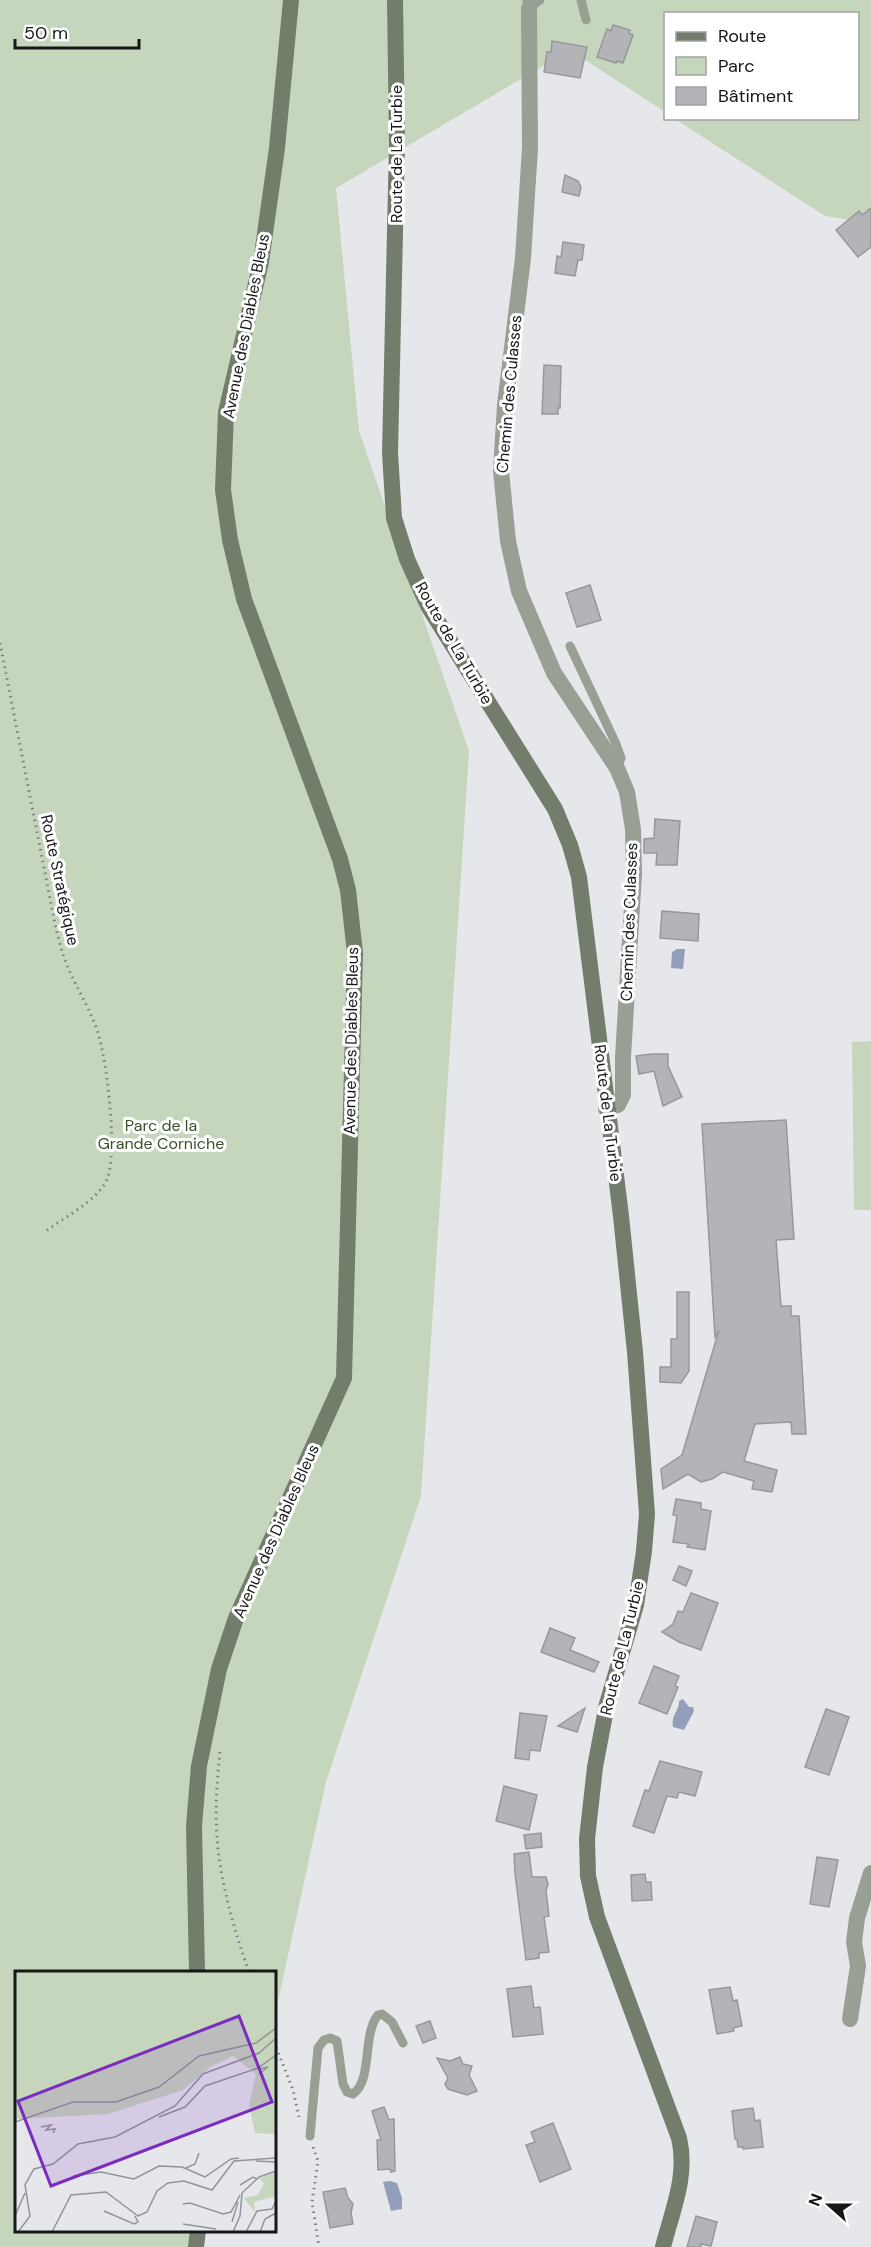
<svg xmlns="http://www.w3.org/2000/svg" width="871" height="2247" font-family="'DM Sans',sans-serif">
<rect width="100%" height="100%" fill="#e5e7eb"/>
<g fill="#c6d6bc">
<path d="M0,0h871v223l-46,-7 -150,-97 183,-1v-104h-192l-1,98 -95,-62 -234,138 23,243 110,320 -48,745 -95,286 -51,233 -1,-43h-258v258l179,1 -7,16h-188z"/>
<path d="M871,1041v169h-17l-2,-168z"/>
</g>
<g fill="#929eba">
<path d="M677,949h8l-2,20 -12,-1 1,-16z"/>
<path d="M683,1699l6,8h4l1,4 -10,19 -11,-3c-2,-13 6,-15 6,-26z"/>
<path d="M390,2181l7,2 5,15v11l-11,2 -8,-29z"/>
</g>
<g fill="#b2b4b8" stroke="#96989c" stroke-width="1.5">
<path d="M613,25l17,5 -1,3 4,2 -10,28 -6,-2 -1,2 -19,-6 10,-28 4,2z"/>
<path d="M552,41l35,6 -7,31 -36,-6 3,-20h4z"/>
<path d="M565,175l13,6 3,6 -2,9 -17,-4z"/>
<path d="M871,208v39l-13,10 -22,-27 23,-19 3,4z"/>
<path d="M563,242l21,3 -2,15h-4l-3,16 -20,-3 2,-17 4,1z"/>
<path d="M544,365l17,1 -1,42h-2v6h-16z"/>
<path d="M590,585l11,35 -24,7 -11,-34z"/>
<path d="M655,819l25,2 -3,44h-21l1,-12h-13v-14l10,-1z"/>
<path d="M662,911l37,3 -1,27 -38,-3z"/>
<path d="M652,1054h16v12l14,31 -19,9 -9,-35 -15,3 -3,-18z"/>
<path d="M786,1120l8,119 -18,1 5,66h10v10h8l7,118h-14l-1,-12 -36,2 -11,37 33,9 -5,22 -20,-3 2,-8 -31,-9 -11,7 -11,3 -13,-8 -25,15 -2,-20 21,-14 37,-125 -4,7 -13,-213z"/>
<path d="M677,1292h12v79l-8,12 -21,-1v-15h11v-28h6z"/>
<path d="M676,1499l25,4v6l10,2 -6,39 -18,-3 2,-3 -16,-2 4,-26 -4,-1z"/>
<path d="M679,1566l13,5 -6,15 -13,-6z"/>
<path d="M691,1593l27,10 -17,47 -22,-8 -17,-10 11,-8 5,-13 5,1z"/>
<path d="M550,1628l25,10 -5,12 29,12 -5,10 -53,-20z"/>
<path d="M654,1666l25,10 -4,10 3,1 -11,27 -28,-11z"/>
<path d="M585,1708l-8,24 -19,-6z"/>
<path d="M826,1709l23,8 -20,58 -24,-8z"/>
<path d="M520,1713l27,3 -7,35 -10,-1 -1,10 -14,-2z"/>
<path d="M660,1761l42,11 -7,24 -16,-4 -2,6 -10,-2 -13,37 -21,-7 12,-36 4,1z"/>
<path d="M504,1786l33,9 -8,35 -33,-9z"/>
<path d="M541,1833l1,14 -16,2 -2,-14z"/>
<path d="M529,1852l3,25h14l2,7 -2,7 3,25 -5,1 5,35 -10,1v5l-13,2 -11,-86 -1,-20z"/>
<path d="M817,1857l21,3 -9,47 -19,-3z"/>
<path d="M645,1874l1,8h5l1,18 -20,1 -1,-26z"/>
<path d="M531,1986l3,22 6,-1 3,27 -30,3 -6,-48z"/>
<path d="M730,1987l3,14 4,-1 5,26 -9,2 1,3 -17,3 -8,-44z"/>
<path d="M430,2021l6,17 -13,5 -7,-17z"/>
<path d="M460,2057l3,7 9,2 -3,9 8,16 -10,4 -19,-6 -3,-5 3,-6 -11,-20 13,3z"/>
<path d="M384,2107l5,13 5,-1 1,52 -4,1 -1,-3 -12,1 -1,-30h4l-9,-29z"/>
<path d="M753,2108l2,13 5,-1 3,27 -20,2v-2h-5l-1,-8h-2l-3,-28z"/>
<path d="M553,2123l18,46 -31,13 -14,-37 9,-3 -4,-10z"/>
<path d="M345,2188l3,10 5,6 -2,9 2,11 -23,4 -7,-36z"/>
<path d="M696,2216l21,6 -6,24 -10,-2v3h-14z"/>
</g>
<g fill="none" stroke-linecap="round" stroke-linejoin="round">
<g stroke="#7d7e81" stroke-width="3" stroke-dasharray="1.5 4.5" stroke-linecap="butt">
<path d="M0,643l56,286c3,10 5,21 9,31 10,27 28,52 35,80 7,27 20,124 4,145 -13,19 -39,32 -58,46"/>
<path d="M220,1752c-3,28 -5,56 -3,84 2,42 18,97 32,136"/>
<path d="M274,2042l19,48 6,27"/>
<path d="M313,2147l5,14 -6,41 7,45"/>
</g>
<g stroke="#989f93" stroke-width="9">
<path d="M527,0l2,8 11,-8"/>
<path d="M581,0l5,20"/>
<path d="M570,646l46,98 5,14 -4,10"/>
<path d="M310,2136l8,-88 6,-8 6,-2 7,3 6,43 4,8 6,2c20,-14 9,-60 25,-79l4,-1 10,8 11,21"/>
</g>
<g stroke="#989f93" stroke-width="16">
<path d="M529,8l1,140 -7,110 -18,147 -4,66 7,70 11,50 35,82 63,95 10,24 6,37 1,44 -11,184v38l-5,10 -12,4"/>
<path d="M850,2019l8,-53 -4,-24 3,-24 14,-45"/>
</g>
<g stroke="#727d6c" stroke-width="16">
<path d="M395,0l2,143 -7,310 4,65 13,41 21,47 127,203 15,36 9,32 42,339 14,136 12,162 -3,37 -8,54 -29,99 -12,63 -8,72 1,37 9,41 82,221c9,38 -7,73 -16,109"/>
<path d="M197,1972l-3,-146 5,-60 20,-97 17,-51 108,-240 11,-425 -7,-63 -8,-31 -96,-260 -14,-59 -7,-50 3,-78 35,-150 16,-114 14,-148"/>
<path d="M196,2247l2,-17"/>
</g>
</g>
<g text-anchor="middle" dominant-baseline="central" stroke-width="6" stroke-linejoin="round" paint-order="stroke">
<g font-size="16" fill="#161718" stroke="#fff">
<text transform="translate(396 154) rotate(-90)">Route de La Turbie</text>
<text transform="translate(246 326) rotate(-79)">Avenue des Diables Bleus</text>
<text transform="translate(509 394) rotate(-85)">Chemin des Culasses</text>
<text transform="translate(454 643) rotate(60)">Route de La Turbie</text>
<text transform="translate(60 880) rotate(78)">Route Stratégique</text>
<text transform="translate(629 922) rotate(-88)">Chemin des Culasses</text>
<text transform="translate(351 1041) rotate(-89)">Avenue des Diables Bleus</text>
<text transform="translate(608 1113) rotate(83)">Route de La Turbie</text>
<text transform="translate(276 1531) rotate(-66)">Avenue des Diables Bleus</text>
<text transform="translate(622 1648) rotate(-76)">Route de La Turbie</text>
</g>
<g font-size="16" fill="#385126" stroke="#fff">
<text x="161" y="1125">Parc de la<tspan x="161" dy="18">Grande Corniche</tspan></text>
</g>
</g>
<g transform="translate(15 1971)">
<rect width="261" height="261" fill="#e5e7eb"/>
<path d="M0,0h261v163l-21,-1 -6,-28 7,-31 -23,-18 -23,11 -27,23 -75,24 -93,5zM261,201v24l-22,6 1,10 -11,-14 14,-3 6,-12 -5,-4z" fill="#c6d6bc"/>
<path fill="none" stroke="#929497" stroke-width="1.5" d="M244,98l9,-2 -9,7M144,146l26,-10 20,-21 53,-18 18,-13M0,151l58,-20h43l43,-15 40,-31 57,-13 20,-15M26,156l10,-2 -5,5 9,-1 -2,4M241,190l20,1M171,197l9,-4 4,-11M58,205l28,-4 33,7 25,-13 23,1 23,10 26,-18 8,-1M225,214l13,-8 4,2M168,233l7,-1 33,11 8,-2 9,-17M89,240l30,13 4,-2 -3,-6M0,245l10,-23M217,251l6,-20M168,253l33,5M3,261l12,-16 -5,-31 9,-16 19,-5 25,-20 37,-7 60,-31 28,-32 56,-21 17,-15M37,261l19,-37 35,-3 32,24 9,-4 10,-21 11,-8 16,-2 28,9 22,-29 42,-3M218,261l7,-16 2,-23 17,-16 17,-6M231,261l11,-21 15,-2 4,-8M245,261l5,-13 11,-6"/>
<path fill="#7b2cbf" fill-opacity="0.15" stroke="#7b2cbf" stroke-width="3" d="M224,45l33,86 -221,84 -33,-85z"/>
<rect width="261" height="261" fill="none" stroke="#161718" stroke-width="3"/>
</g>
<rect x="664" y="12" width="195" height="108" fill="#ffffff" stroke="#a2a2a3" stroke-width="1.5"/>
<rect x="676" y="32" width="30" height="9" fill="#727d6c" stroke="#a2a2a3" stroke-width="1.5"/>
<text x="718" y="42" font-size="18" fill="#161718">Route</text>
<rect x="676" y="57" width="30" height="18" fill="#c6d6bc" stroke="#a2a2a3" stroke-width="1.5"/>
<text x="718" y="72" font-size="18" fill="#161718">Parc</text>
<rect x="676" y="87" width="30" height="18" fill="#b2b4b8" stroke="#a2a2a3" stroke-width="1.5"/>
<text x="718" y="102" font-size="18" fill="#161718">Bâtiment</text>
<g transform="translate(829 2205) rotate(291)" stroke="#ffffff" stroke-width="4.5" paint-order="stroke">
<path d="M0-4.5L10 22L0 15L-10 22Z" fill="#161718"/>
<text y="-9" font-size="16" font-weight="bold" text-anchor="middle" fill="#161718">N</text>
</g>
<path d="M15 39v9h124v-9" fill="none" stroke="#161718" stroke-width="3"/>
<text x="24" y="39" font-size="18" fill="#161718" stroke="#ffffff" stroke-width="4.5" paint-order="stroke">50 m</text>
</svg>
